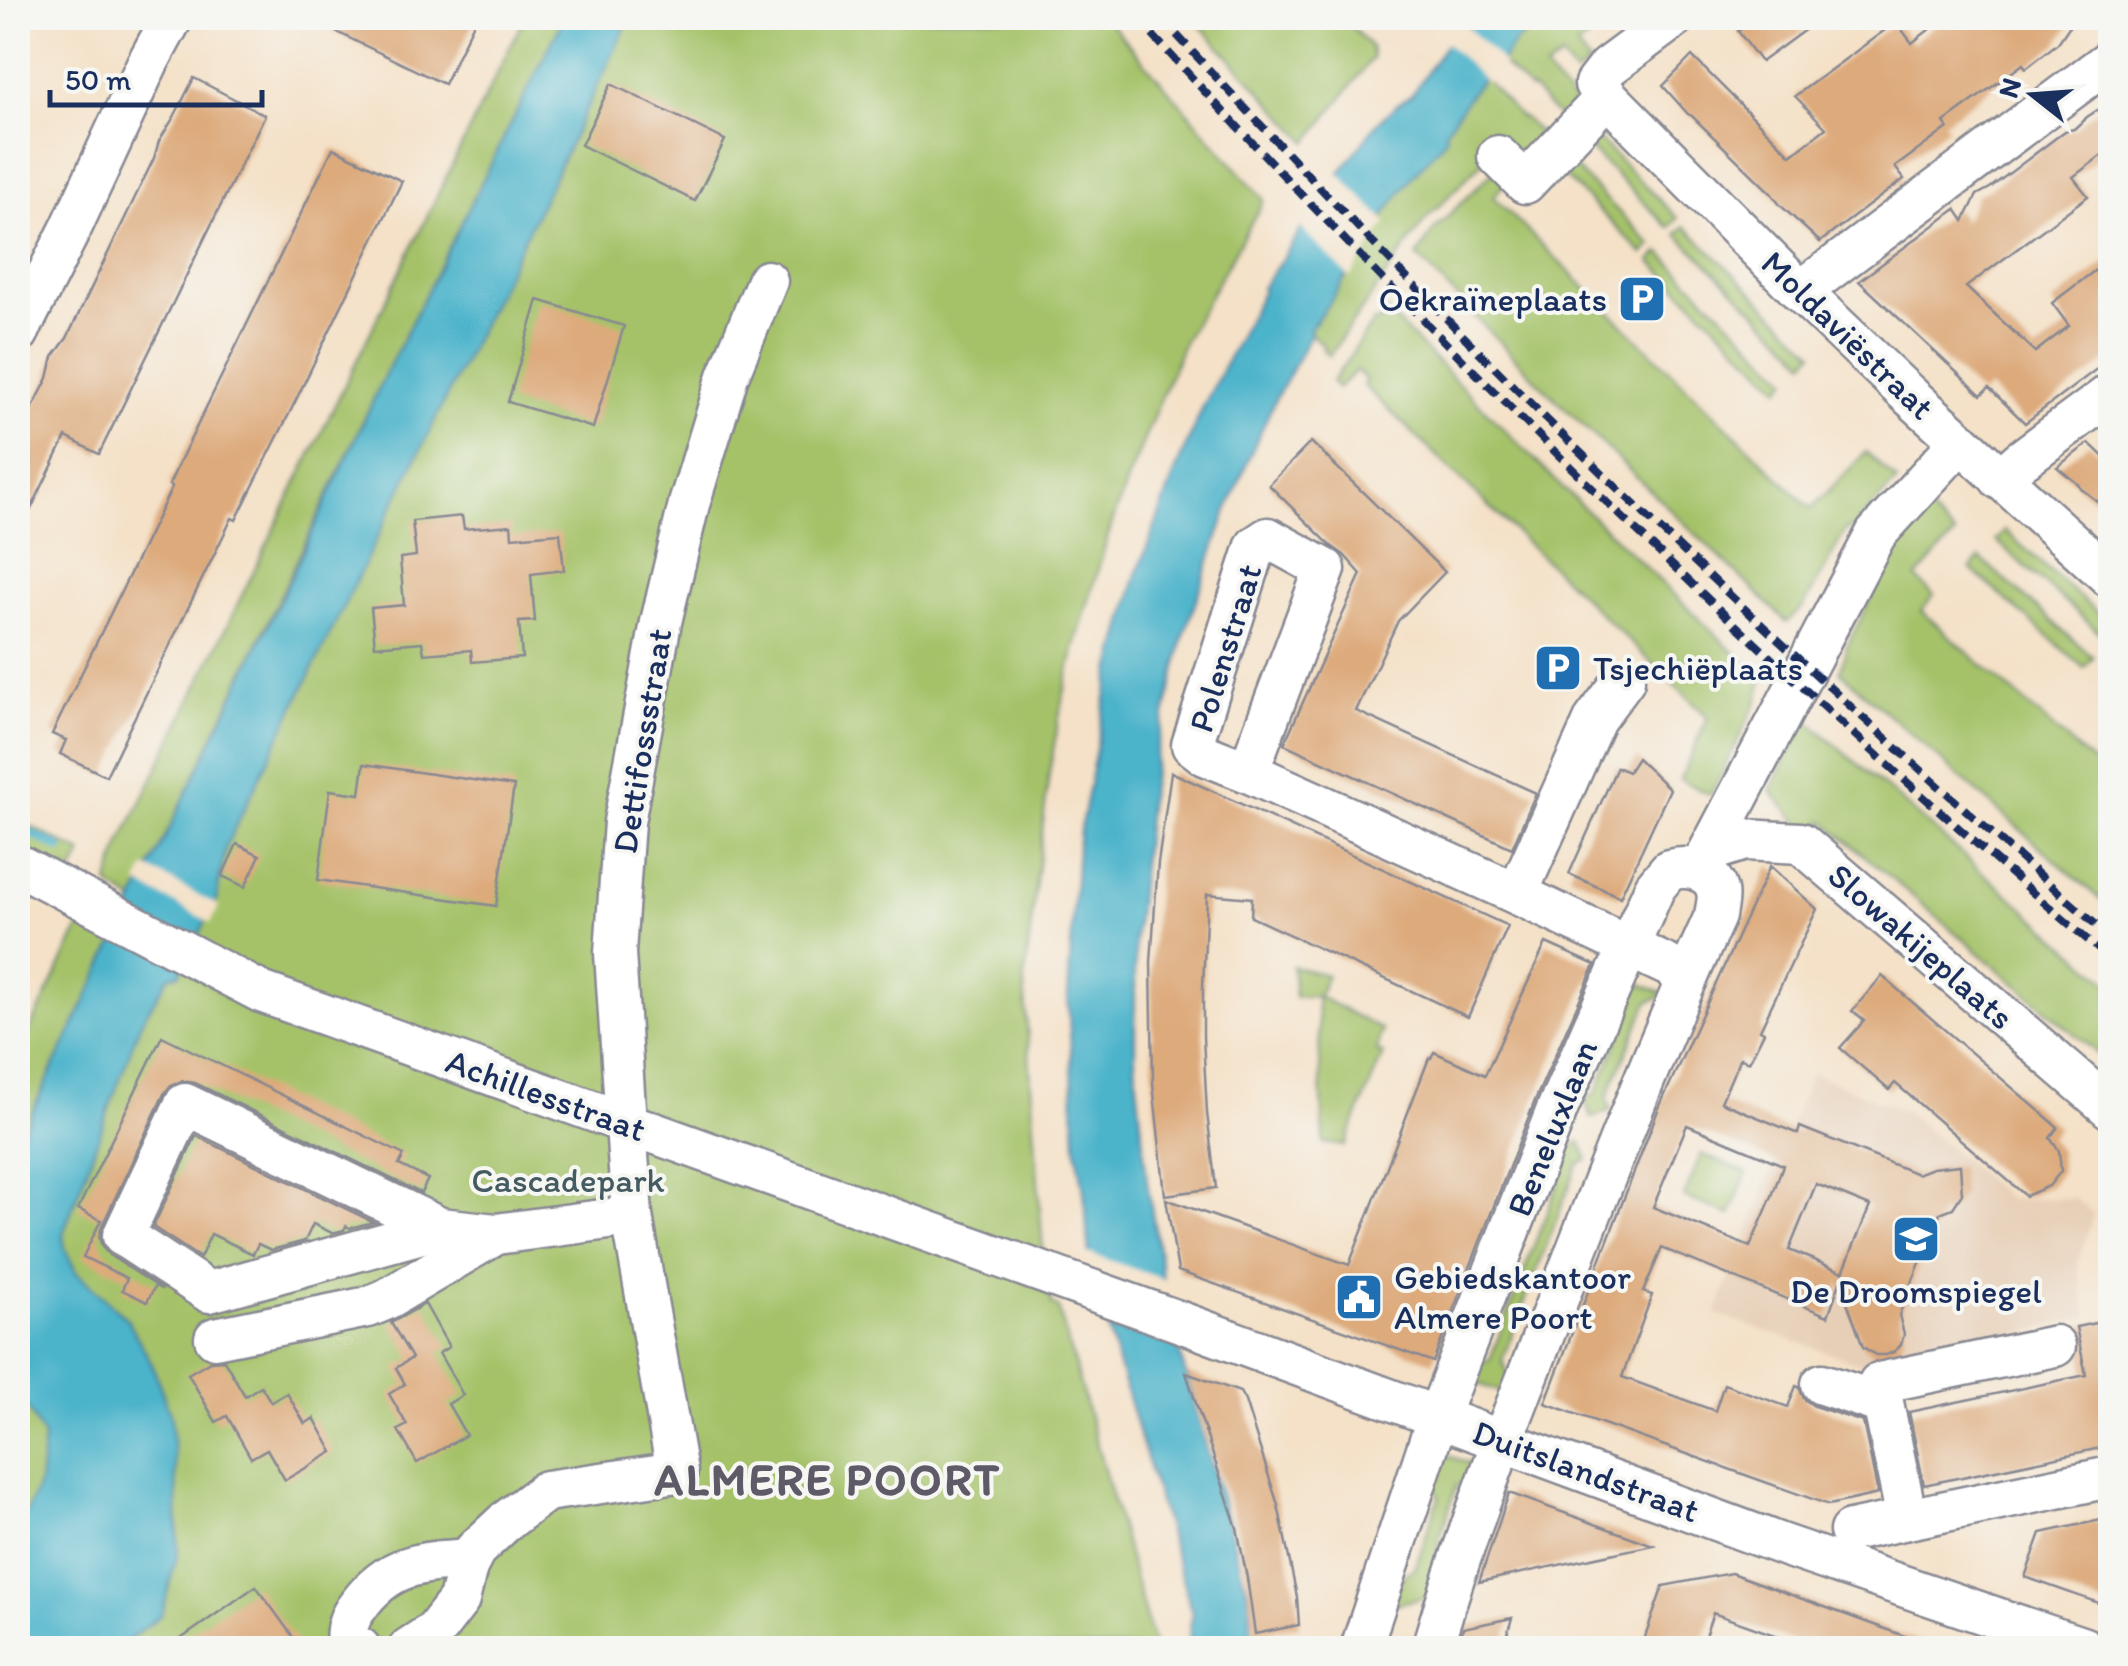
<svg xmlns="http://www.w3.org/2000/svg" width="2128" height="1666" font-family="Itim,sans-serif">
<rect width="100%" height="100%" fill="#f6f6f2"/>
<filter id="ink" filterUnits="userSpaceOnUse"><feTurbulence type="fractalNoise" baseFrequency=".01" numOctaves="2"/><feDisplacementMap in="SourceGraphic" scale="20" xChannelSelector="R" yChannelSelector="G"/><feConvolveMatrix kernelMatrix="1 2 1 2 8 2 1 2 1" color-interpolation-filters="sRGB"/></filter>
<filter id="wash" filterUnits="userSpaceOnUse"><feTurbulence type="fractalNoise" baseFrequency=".0048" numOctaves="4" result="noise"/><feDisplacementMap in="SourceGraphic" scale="40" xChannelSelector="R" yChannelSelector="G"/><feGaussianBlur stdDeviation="2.25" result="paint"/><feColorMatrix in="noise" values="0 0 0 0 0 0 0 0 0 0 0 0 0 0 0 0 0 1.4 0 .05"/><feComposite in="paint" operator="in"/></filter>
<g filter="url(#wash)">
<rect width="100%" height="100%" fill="#f4e1c7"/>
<path fill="#e7cfb7" d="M1811,1073l95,39 103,87 65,-1 20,16 -17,50 11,53 -216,51 -156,-54z"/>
<g fill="#a5c269" stroke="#607864" stroke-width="2.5">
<path d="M524,18h40l-180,359 -249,525 -27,-17 13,-42z"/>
<path d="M630,18h476l158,182 -80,141 -56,138 -16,44 -37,123 -14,61 -12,66 -25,210 20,283 8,39 6,2 95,336 -1,5h-1134v-401l516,-1029z"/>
<path d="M1193,18h150l28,29 2,10 -65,85z"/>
<path d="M1549,18h66l-38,28 12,18 -14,11 -14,-17 -16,12 30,33 -15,16 -28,-30 -2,1 -30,-28 16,-21z"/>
<path d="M1484,78l37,40 2,-1 19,19 -24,24 -17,-17 -76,77 -96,136 -6,-6 2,-2 -14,-14 -1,-6 20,-26 56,-89 89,-126z"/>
<path d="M1595,136l83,82 -9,10 -83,-83z"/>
<path d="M1569,162l83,83 -9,9 -83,-82z"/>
<path d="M1495,169l12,12 -14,16 318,312 55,-57 31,29 -46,49 -4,-2 -43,78 -17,16 -247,-238 -123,-128 17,-26z"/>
<path d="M1685,226l129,126 -8,9 -129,-127z"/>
<path d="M1660,252l128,127 -8,9 -129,-127z"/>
<path d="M1386,311l182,182 194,186 -4,21 -47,95 -31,-15 28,-63 -345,-332 3,-5 -10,-10 -18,18 -6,-6 42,-61 4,1z"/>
<path d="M1928,510l27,25 -39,43 18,17 -13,16 189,167v130l-270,-236 6,-24 47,-95 -3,-3z"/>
<path d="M2005,531l105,93v13l-2,3 -112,-99z"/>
<path d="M1980,558l113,99 -9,11 -113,-99z"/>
<path d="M1805,718l305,265v81l-286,-243 -15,14 -38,-44z"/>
<path d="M18,820l64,33 -8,18 -18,-1 -38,-20z"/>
<path d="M82,922l33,20 -97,199v-86z"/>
<path d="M1292,966l35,9 -9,21 64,34 -6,21 7,3 -38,92 -21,-3 -7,-147 -22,1z"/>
<path d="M1625,977l46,20 -13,1 -10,4 -41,95 4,13 -19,8 -8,-19 11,-4 35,-82 -10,-26z"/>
<path d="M1581,1142l7,18 -10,4 -76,196 11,24 -3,11 -49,-17 18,-15 11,-4 76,-196 -5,-13z"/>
<path d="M1701,1154l46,19 -17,42 -46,-18z"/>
<path d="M1435,1451l48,17 -17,14 -9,3 -19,58 12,25 -9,27 -58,11 23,-33 9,-4 24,-72 -12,-23z"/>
</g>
<g fill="#4cb3ca" stroke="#347194" stroke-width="2.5">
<path d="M564,18h66l-96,200 -308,628 -10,55 -37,73 -10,2 -29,48 -77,210 2,15 11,23 51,47 24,43 20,54 6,74 1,61 -16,63 -44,34h-100v-124l9,-12 12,-30 5,-44 -26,-47v-250l267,-551 99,-213z"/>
<path d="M1476,18h73l-33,23 -13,18 -28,28 -30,44 1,7 -34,39 -26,36 -56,89 -20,26 1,6 -37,68 -24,53 -24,59 -43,124 -26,112 -8,48 -14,136v128l12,119 17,105 19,79 67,235 2,48h-64l4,-35 -102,-344 -6,-77 -8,-47 -8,-149 9,-151 35,-177 24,-91 43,-115 24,-55 60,-117 -2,-2 24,-33 34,-54 57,-77 18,-17 19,-14 32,-48z"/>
</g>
<g fill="#f4e1c7">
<path d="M1462,22l42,42 -17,19 -44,-43z"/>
<path d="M1335,170l52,53 -37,55 -53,-54z"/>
<path d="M146,867l73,39 -8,17 -73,-39z"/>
<path d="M1082,1251l84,29 15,66 -84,-31 -12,-45z"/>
</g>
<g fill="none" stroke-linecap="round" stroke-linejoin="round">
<path stroke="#4cb3ca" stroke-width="9" d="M18,827l42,21"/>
</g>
<g id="blocks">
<g fill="#ddaa7c" fill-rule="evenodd">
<path d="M308,18h168l-32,66z"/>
<path d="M1756,18h65l-60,44 -23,-31z"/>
<path d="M1944,18h131l-17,25 -32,25 -3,-4 -61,45 -18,13 4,6 -53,39 9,12 -84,63 -40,-37 -9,-12 -79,-77 -4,-2 -25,-28 29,-30 99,99 35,-27 -31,-32 101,-74 16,21z"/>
<path d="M194,78l71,37 -166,339 -33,-17 -48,99v-104l11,-17 19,-37 5,-21 14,-19 59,-122 28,-58 5,-17 15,-24z"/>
<path d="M611,84l114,56 -30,61 -114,-56z"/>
<path d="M2110,102v47l-37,28 15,19 -122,91 69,65 34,-26 -17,-23 58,-44v100l-85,64 -36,-35 -8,7 -122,-114 97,-72 8,12 13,-26 13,-7 75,-57 9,-2 13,-12z"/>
<path d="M333,148l69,33 -107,221 -59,118 -4,-2 -126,258 -46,-22 6,-14 -14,-6 120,-247 -3,-2 9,-20z"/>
<path d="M538,300l86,26 -31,102 -85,-26z"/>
<path d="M1311,442l134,130 -47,49 -42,90 180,82 -24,55 -228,-104 77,-170 -17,-19 -14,-10 -61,-60z"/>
<path d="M2089,443l21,20v48l-30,-23 -2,-4 -21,-17z"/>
<path d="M462,516l2,13 47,-4 1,12 48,-4 4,37 -33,4 4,47 -16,1 3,36 -50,4 -1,-12 -47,4 -2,-12 -47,4 -4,-38 33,-3 -4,-47 16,-2 -4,-35z"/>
<path d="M1637,758l33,31 -50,108 -51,-23 48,-107 11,5z"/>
<path d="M364,764l150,22 -18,120 -178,-26 12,-90 30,4z"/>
<path d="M1171,772l337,154 -40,91 -217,-100 1,-19 -45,-4 -4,93v50l4,76 9,75 -51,7 -12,-111 -2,-122 7,-99z"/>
<path d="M237,844l23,11 -15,32 -23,-11z"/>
<path d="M1770,866l47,43 -57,121 4,2 -15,30 -9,-4 -19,44 77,32 2,-7 117,47 15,-6 28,-3 2,29 -9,14 -13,5 -41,102 5,19 -3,11 -7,7 -8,3h-10l-13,-8 -23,-65 -12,34 -166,-68 -19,44 9,3 -30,82 93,34 9,-27 64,23 8,-21 3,1 5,12 10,7 49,16 15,72 -49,11 -284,-102 113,-293zM1687,1125l96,40 -11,31 -22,51 -97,-40zM1816,1184l54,22 -27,66 -54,-22z"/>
<path d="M1546,943l49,22 -59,133 -103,264 -255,-91 -12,-72 183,66 80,-207h2l3,-6 51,23z"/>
<path d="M1882,976l176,151 -8,11 9,13 2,20 -12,15 -23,10 -131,-113 -6,7 -49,-42 24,-27 -12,-10z"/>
<path d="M162,1036l242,119 -5,10 29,14 -7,14 -226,-110 -13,-2 -11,4 -7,9 -62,132 -3,10 3,11 7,8 54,35 -8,-4 -8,16 -25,-12 5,-12 -44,-21 18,-37 -23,-11z"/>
<path d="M196,1136l177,86 -23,6 -4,-2 -2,4 -12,3 -19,-9 -8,17 -34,9 -13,-6 -5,10 -42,-20 -11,24 -47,-31z"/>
<path d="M425,1304l24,43 -10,6 24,42 -15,9 18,31 -49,28 -19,-33 9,-5 -18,-31 16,-10 -9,-16 16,-10 -21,-35z"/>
<path d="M2110,1320v126l-186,39 -15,-73 177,-37 -10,-48z"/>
<path d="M224,1360l21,36 16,-10 10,16 16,-9 18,31 9,-6 19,34 -48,28 -18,-31 -16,9 -24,-42 -11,6 -28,-48 22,-13z"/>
<path d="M1186,1373l54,19 5,9 33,104 19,92 2,28 -44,9 -8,-56 -10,-50z"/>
<path d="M1509,1493l144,52 -174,37z"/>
<path d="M2110,1518v89l-85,-30 16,-44z"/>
<path d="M1731,1573l201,73 -1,2h-120l-98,-35 -12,35h-32l-25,-8 19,-54z"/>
<path d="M256,1586l45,62h-133z"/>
<path d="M1512,1618l-9,30h-45l5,-20z"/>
</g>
</g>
</g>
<g filter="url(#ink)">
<use href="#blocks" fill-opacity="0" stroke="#888892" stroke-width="2.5"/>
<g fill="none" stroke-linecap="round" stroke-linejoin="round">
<g stroke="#888892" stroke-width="45">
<g id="minor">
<path d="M1674,18l-66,49 -13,17 207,209 106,101 202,183"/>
<path d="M1498,156l27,27 82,-87"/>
<path d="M1802,293l7,-8 301,-225"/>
<path d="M18,333l53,-105 76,-164 25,-46"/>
<path d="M2000,479l20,-18 90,-67"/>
<path d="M1248,772l77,-203 -57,-31 -12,8 -64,199 13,10 43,17 269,122 171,81"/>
<path d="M1710,851l35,-11 56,3 309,265"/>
<path d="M18,865l243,127 925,332 600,222 298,102"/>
<path d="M1699,871l177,-337 84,-92"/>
<path d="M1517,894l78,-175 29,-39"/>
<path d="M440,1228l-231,64 -86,-56 62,-132 255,124 56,6"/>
<path d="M215,1338l153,-31 19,-8 109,-65 136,-18"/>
<path d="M1822,1384l61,20"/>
<path d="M1907,1519l-28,-136 176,-37"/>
<path d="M1850,1531l260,-54"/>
<path d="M360,1648l-13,-5c-2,-14 2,-26 11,-37 31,-43 64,-44 113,-47"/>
<path d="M409,1648l26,-17 24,-31 8,-33 8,-17 30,-28 41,-31 131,-19 -45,-256 -17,-263 9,-131 37,-200 28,-118 39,-128 39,-95"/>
<path d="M1361,1648l77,-232 120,-309 97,-220 14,-17c18,-5 43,-1 48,21 2,8 -1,17 -2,25 -58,127 -109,258 -159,388 -45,113 -90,228 -124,344"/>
</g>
</g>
<use href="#minor" stroke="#fff" stroke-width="40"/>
<g stroke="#1b2f5e" stroke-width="8" stroke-dasharray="15 8" stroke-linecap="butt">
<path d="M1137,18c304,333 629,649 973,941"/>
<path d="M1161,18c116,125 234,250 355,371 191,190 391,371 594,548"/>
</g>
</g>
</g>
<defs>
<g id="parking-square" transform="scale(2.5)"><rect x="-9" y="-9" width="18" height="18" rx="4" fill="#1f6fb2" stroke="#f6f6f2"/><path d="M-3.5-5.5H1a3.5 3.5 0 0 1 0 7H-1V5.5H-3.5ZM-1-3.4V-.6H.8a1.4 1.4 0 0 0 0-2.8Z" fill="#fff"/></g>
<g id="school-square" transform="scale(2.5)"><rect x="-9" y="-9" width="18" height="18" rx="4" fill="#1f6fb2" stroke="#f6f6f2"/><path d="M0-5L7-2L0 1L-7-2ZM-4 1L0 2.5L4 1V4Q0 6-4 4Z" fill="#fff"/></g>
<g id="civic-square" transform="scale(2.5)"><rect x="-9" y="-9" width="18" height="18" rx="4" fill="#1f6fb2" stroke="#f6f6f2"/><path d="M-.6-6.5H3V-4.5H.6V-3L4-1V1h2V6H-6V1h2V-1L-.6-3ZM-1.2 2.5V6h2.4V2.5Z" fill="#fff"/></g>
</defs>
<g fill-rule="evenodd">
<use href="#parking-square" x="1642" y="299"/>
<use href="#parking-square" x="1558" y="668"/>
<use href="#school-square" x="1916" y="1239"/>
<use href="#civic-square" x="1359" y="1297"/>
</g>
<g text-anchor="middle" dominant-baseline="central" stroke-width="8" stroke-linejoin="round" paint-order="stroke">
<g font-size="35" fill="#1b2f5e" stroke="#f6f6f2" text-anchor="start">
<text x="1607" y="299" text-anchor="end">Oekraïneplaats</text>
<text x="1593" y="668">Tsjechiëplaats</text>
<text x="1394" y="1277">Gebiedskantoor<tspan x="1394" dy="40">Almere Poort</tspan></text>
<text x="1916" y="1291" text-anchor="middle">De Droomspiegel</text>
</g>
<g font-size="35" fill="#1b2f5e" stroke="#f6f6f2">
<text transform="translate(1848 335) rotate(44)">Moldaviëstraat</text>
<text transform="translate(1225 648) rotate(-73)">Polenstraat</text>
<text transform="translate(642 741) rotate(-81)">Dettifossstraat</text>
<text transform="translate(1921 946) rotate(41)">Slowakijeplaats</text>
<text transform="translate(546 1095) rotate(20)">Achillesstraat</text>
<text transform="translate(1552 1128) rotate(-68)">Beneluxlaan</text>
<text transform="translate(1586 1471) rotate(20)">Duitslandstraat</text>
</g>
<g font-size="35" fill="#445b61" stroke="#f6f6f2">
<text x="568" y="1180">Cascadepark</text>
</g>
<g font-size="45" font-weight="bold" letter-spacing="2.5" fill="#5f5a68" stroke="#f6f6f2">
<text x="828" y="1479">ALMERE POORT</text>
</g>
</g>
<rect width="2128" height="1666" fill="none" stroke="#f6f6f2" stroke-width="60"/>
<g transform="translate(2033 95) rotate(287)" stroke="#f6f6f2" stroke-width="8" paint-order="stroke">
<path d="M0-8L18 38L0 25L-18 38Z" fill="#1b2f5e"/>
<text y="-15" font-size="28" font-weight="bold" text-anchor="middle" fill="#1b2f5e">N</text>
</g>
<path d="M50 90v15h212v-15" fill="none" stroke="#1b2f5e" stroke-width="5"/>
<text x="65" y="90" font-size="30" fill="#1b2f5e" stroke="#f6f6f2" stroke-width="8" paint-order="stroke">50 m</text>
</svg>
